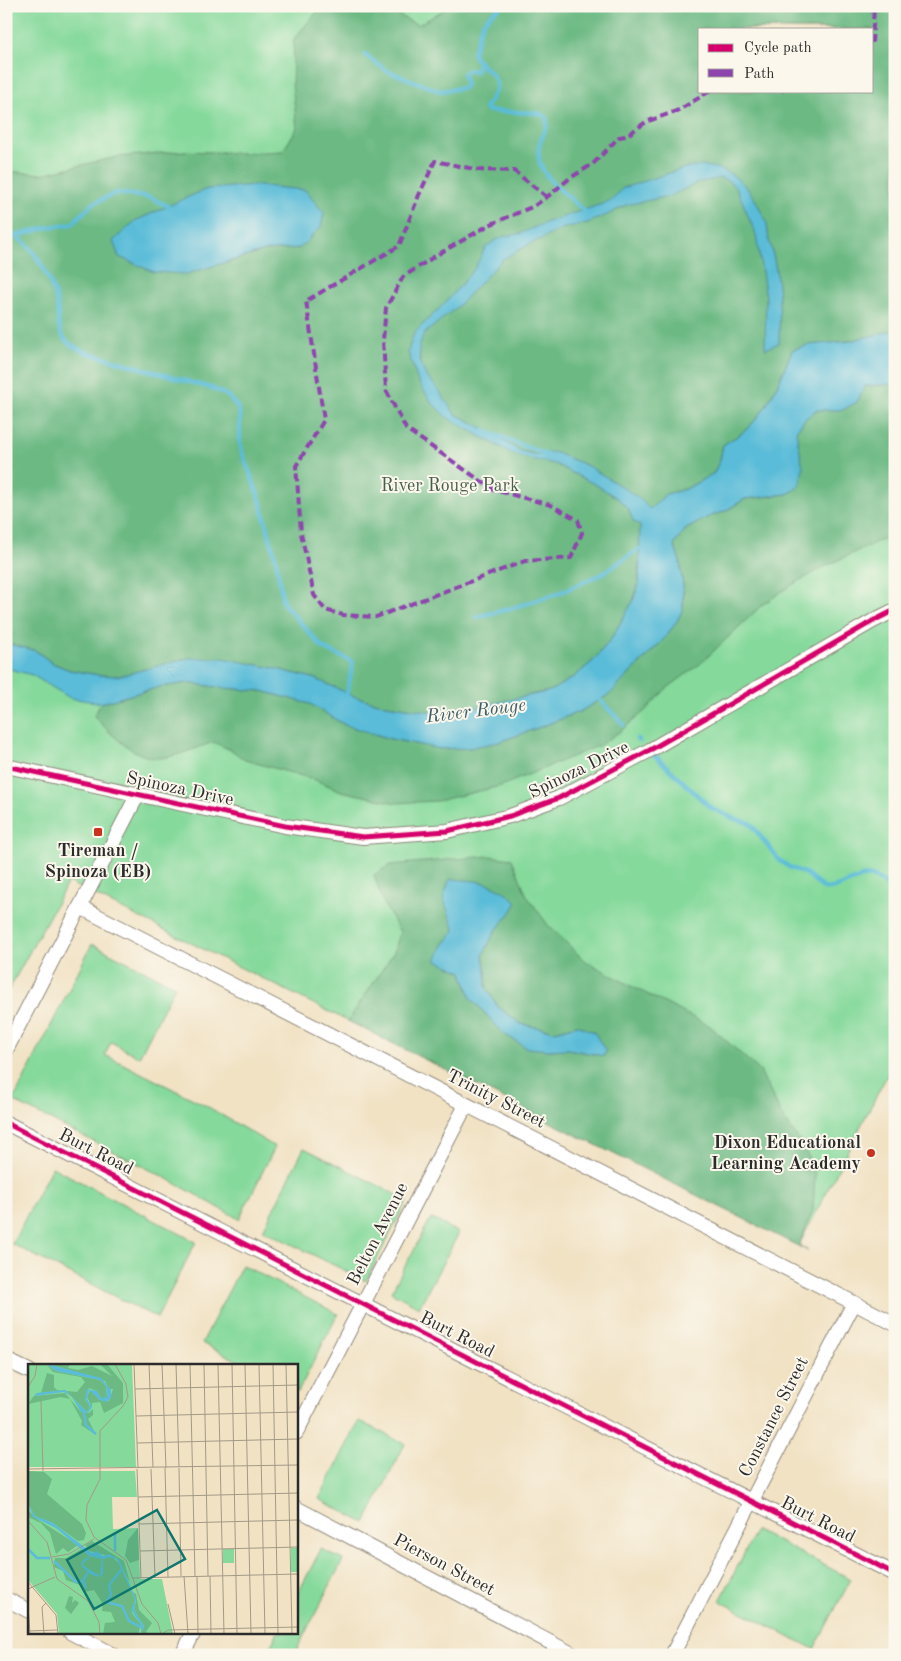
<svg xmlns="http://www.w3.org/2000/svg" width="901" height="1661" font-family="'Old Standard TT',serif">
<rect width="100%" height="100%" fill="#fbf7ec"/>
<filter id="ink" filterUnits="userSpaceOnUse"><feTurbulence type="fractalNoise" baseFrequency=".02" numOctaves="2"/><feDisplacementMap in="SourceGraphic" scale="10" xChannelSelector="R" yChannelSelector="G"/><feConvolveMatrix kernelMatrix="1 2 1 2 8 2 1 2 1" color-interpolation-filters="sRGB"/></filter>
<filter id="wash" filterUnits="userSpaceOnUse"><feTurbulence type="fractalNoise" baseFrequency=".0096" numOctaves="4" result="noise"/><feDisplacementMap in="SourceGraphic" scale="20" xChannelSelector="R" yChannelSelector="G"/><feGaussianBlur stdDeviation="1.12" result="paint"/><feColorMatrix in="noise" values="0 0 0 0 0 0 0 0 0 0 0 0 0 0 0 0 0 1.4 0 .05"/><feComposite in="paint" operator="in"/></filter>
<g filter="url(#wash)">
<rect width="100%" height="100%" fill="#f1e2c4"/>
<g fill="#85d99b" stroke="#588263" fill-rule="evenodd">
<path d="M6,6h889v1054l-96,185 -731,-363 -62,113zM700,29h172v62h-172z"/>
<path d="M92,944l83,42 -36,71 -28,-15 -6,13 100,50 70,42 -36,72 -71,-40 -155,-78z"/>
<path d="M304,1148l103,52 -41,81 -103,-51z"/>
<path d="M52,1167l144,75 -39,76 -145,-74z"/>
<path d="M431,1218l28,15 -40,74 -28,-15z"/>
<path d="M242,1265l96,49 -40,78 -2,-1v-26h-50l-44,-22z"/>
<path d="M359,1421l46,23 -40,79 -46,-24z"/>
<path d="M756,1530l95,49 -37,70 -94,-48z"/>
<path d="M321,1549l22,11 -49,95h-28l12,-23h18v-35z"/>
</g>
<g fill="#6cb983" stroke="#4c7257" fill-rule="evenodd">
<path d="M322,6h58l38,19 24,-14 3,-5h450v324l-45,11 -42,4 -16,5c-11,26 -21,54 -41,75 -7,8 -19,14 -28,20l-3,15 -6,13 -28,16 -20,5 -28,72 1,18 -6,17 -22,38 -18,22 -19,16 -24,14 -17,3 -23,7 -57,11h-19l-48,-7 -30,-8 -40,-18 -43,-11 -128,2 -26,6 -20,-1 -29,-5 -18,-7 -16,-12 -30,-8v-472l36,3 75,-17 66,-6 59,2 41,-2 14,-23 -5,-45 2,-44zM700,29h172v62h-172zM321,227l-21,21 -35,3 -39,12z"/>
<path d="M895,384v149l-67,32 -38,21 -28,19 -62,59 -34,25 -21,22 -27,22 -20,13 -97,40 -64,15 -41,2 -55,-12 -28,-12 -68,-19 -12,-9 -20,-9c-13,5 -43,17 -56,16 -25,-1 -47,-25 -63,-42l7,-13 59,-16 28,-4 35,5 39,3 48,13 35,21 46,14 49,10 59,-7 44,-16 38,-15 29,-17 54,-55 12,-16 7,-14v-23l-3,-25 -6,-16 11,-15 21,-12 21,-8 18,-11 42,-5 11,-46 -2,-17 9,-12 11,-9 27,-1 14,-7 8,-16z"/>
<path d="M489,856l23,3 15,37 21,29 36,35 49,27 77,39 50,45 23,47 21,29 11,27 -2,36 -14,35 9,6 -460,-230 46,-69 6,-20 -17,-30 -9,-27 16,-10zM510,914l-14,16 -13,25 3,17v15l12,20 23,17 34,7 22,-6 27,31 -36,-7 -20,1 -44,-16 -33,-36 -9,-26 -25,-12 6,-15 12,-14z"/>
</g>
<g fill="#5abcd8" stroke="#427482">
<path d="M702,166c27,1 45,17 57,41 2,5 6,11 8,17 1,8 1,16 4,23 9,33 9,62 8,96l-14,6 1,-52 -10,-62 -19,-46 -8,-8 -9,-3 -23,5 -27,13 -44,9 -19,10 -20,8 -23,5 -32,15 -29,16 -44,46 -36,30 -4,14 1,14 6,13 10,11 19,27 17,8 49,29 17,4 16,-3 34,14 36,22 16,11 10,10 16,-15 20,-5 28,-16 6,-13 3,-15c9,-6 21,-12 28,-20 20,-21 31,-49 41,-75l16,-5 42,-4 45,-11v54l-30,2 -8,16 -14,8h-27l-11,9 -9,12 7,36 -2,15 -6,8 -8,4 -42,5 -20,12 -19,7 -21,12 -11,15 6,16 3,25v23l-7,14 -12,16 -54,55 -29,17 -38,15 -44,16 -30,6 -29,1 -49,-10 -46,-14 -35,-21 -48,-13 -39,-3 -35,-5 -28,4 -59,16 -31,-5 -38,-23 -26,-7v-25l30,8 16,12 18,7 29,5 20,1 69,-18h35l50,10 43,11 40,18 30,8 48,7h19l97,-21 24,-14 19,-16 18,-22 22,-38 6,-17 1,-58 -7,-5 -5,-13 -11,-10 -19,-12 -43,-22 -30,-6 -14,-5 -65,-36 -14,-14 -14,-21 -10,-30 4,-14 4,-7 29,-28 20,-23 10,-12 10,-20 9,-7 11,-5 14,-2 28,-12 55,-18 11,-5 10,-11 62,-20z"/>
<path d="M254,185l51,5 19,23 -3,14 -21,21 -35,3 -79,23 -32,-2 -35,-15 -6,-16 22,-20 44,-20 28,-12z"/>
<path d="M450,879c29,2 45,2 67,23l-7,12 -14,16 -13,25 3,17v15l12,20 23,17 34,7 22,-6 17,7 12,19 -2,5 -36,-7 -20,1 -21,-2 -23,-14 -33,-36 -9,-26 -26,-12 7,-15 12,-14 -12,-33z"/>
</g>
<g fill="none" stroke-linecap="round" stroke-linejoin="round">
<g stroke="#5abcd8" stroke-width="4.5">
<path d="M502,6c-26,18 -19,20 -29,47 4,14 25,18 23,35 -1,7 -8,14 -11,21l4,2 49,2 8,4c4,10 -5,19 -7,29 -6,30 29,48 47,67"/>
<path d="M365,55l22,16 53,20 24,-3 2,-4 -3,-10 6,-4 7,2 2,-9"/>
<path d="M6,234c24,1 44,44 50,65 3,12 0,27 7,38 5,8 14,11 22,15l129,37 14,7 10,12 2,8v26l2,10 18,48 16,60 7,43 40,45 30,14 -7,36"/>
<path d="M16,236l33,-9 23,-3 20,-20 24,-11 33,4 23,11"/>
<path d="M485,431l65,25"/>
<path d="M477,617l39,-10 43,-14 43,-19 37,-25"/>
<path d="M598,698l26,27"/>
<path d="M637,739l2,2"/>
<path d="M651,752l60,56 24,11 15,4 29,37 10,7 18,7 15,13 4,2 8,-1 28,-11 10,-1 12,6 11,14"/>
</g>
</g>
</g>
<g filter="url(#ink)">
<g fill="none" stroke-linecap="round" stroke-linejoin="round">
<g stroke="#8e8678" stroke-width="16">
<g id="minor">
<path d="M6,766l279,60 78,11 84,-6 63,-15 49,-18 91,-48 223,-129 22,-11"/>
<path d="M80,907l815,417"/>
<path d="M6,1050l132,-256"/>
<path d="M6,1123l889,451"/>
<path d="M6,1360l23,11"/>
<path d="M296,1433l170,-328"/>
<path d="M296,1508l278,147"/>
<path d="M6,1599l23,12"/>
<path d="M70,1632l44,23"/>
<path d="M182,1655l12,-23"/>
<path d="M672,1655l182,-352"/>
</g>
</g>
<use href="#minor" stroke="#fff" stroke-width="14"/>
<g stroke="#8e44ad" stroke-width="4" stroke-dasharray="8 4" stroke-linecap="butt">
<path d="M872,43l2,-37"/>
<path d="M782,91h1"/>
<path d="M547,197l-33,-26 -35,-1 -44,-9 -16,34 -20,51 -93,55 18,119 -28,46 5,67 13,62 11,15 18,5 33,2 149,-56 46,-3 11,-25 -4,-13 -27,-15 -57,-15 -88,-61 -20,-39 -3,-50 3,-32 17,-31 32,-21 54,-31 45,-19 13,-9 23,-19 23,-14 26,-27 7,-1 20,-14 33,-12 31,-19"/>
</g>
<g stroke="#fbf7ec" stroke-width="8">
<g id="cycleway">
<path d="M6,766l279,60 78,11 84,-6 63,-15 49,-18 91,-48 223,-129 22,-11"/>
<path d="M6,1123l889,451"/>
</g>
</g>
<use href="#cycleway" stroke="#d6006c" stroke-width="5"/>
</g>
</g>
<g fill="#c8321e" stroke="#fbf7ec" stroke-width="2">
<rect x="93" y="827" width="10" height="10" rx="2.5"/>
<circle cx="871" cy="1153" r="5"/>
</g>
<g text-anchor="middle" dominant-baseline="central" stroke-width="4" stroke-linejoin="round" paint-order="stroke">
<g font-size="18" fill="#465f4d" stroke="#fbf7ec">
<text x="450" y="486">River Rouge Park</text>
</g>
<g font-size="18" fill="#2b2b2b" stroke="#fbf7ec">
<text transform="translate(579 770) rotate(-26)">Spinoza Drive</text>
<text transform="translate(180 789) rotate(12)">Spinoza Drive</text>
<text transform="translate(496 1099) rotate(27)">Trinity Street</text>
<text transform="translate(96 1152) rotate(27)">Burt Road</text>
<text transform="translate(378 1234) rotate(-63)">Belton Avenue</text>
<text transform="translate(457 1335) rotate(27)">Burt Road</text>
<text transform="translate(774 1417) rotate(-63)">Constance Street</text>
<text transform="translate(818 1520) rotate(27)">Burt Road</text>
<text transform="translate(444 1565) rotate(28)">Pierson Street</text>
</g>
<g font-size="18" font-weight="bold" fill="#2b2b2b" stroke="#fbf7ec">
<text x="98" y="851">Tireman /<tspan x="98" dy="21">Spinoza (EB)</tspan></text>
<text x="861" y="1143" text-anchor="end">Dixon Educational<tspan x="861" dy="21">Learning Academy</tspan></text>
</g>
<g font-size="19" font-style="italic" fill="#3b5e68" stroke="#fbf7ec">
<text transform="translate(476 712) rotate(-7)">River Rouge</text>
</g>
</g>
<g transform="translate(28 1364)">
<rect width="270" height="270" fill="#f1e2c4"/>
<path d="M0,0h104l4,103h-108zM0,107h107l2,26h-25l1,32 25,-1 2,51h22l11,55h-114l-2,-20 -29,-34zM263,184h7v24h-7zM195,185h11v14h-11z" fill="#85d99b"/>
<path d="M21,0h21l-2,4 10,2 14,-4 20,10 -12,-12h7l16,19v20l-19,10 -4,-11 -8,1v4l-5,-10 3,-7 10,10 9,1 4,-12h-4l-4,-8zM19,1l9,6 44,9 6,6 1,12h-6l-4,-7 -8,-3 -4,11 5,8 -3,5 -22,-22 -24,3 6,-20 7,2v12l3,3 20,2 8,-10 -4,-5 -28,-5zM37,29l16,19 8,1 4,-4v6l-5,4 8,16 -15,-10 1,-4 -12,-22 -9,-2 -33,7 6,-8zM0,107l16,1 8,7 -5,15 35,30 4,9 -2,7 -6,1 -25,-18 -18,-7 -7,-13zM0,146l9,9 41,26 -10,7 -5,-4 -7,6 -6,-21 -9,-10 -13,-6zM110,164l1,32 -9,3 -5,-7 3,-16zM64,177l32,20 6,22 -13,-25 -28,-7 -4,-6zM55,184l6,8 23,1 8,7 15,36 -3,13 9,12 -3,9h-35l2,-11 10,-1 -4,-10 -9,-1 1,-7 -9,-14 -10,2 -1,-6 -17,-6 -3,-9 -9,-4 1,-9h11zM103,227l5,3 3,16 13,13 -6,9 3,2h-8l3,-8 -10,-16 2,-9zM41,232l4,1 -1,6 3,-3 4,3 -8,11 -6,-6z" fill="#6cb983"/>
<path d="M19,0l54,14 10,12v8l-5,4 -6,-2 -11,-10 -2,9 5,8 -4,6 -7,-1 -9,-15 -8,-5 -30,4 -6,5 9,-8 28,-3 22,22 3,-5 -5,-8 2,-10 10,2 4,7 6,-1 -1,-11 -6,-6 -44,-9zM0,139l7,13 18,7 39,30 5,-2 6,5 6,-2 10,6 17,39 -2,11 10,16 -3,8v-9l-10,-15 4,-10 -18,-40 -7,-3 -7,2v14l-1,2 -2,2 -8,-2 -10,-8 -1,-3 1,-2 4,-4 4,-1 -8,8 18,11 2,-17 -13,-3 -33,-28 -23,-11z" fill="#5abcd8"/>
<path fill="none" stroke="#5abcd8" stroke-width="2.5" d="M56,49l2,12 10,9M87,168v19M0,185l9,9h13M26,197l22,21 7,-1M93,206l-12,15 2,10 -5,7 16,4 7,15 12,6M58,224l-3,-7 5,-9"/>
<path fill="none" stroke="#a29987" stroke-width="1" d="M87,0l11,20 2,13 -5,9 -23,25v48l-13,26 -1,15 8,17 32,23 16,44 16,19 3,11M106,0l4,104M121,0l4,103M134,0l4,104M148,0l3,103M162,0l5,212M176,0l4,212M190,0l6,270M204,0l5,270M217,0l6,270M231,0l6,270M245,0l5,270M258,0l6,270M0,23l7,-11 2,-12M107,25l163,-4M13,37l2,70M108,52l162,-4M109,79l161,-4M137,104l3,109M151,104l2,108M0,105l270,-4M109,105l4,109M123,105l4,108M110,133l160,-4M0,157l19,21 10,37 31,22 11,21 1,12M111,160l159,-4M112,187l158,-4M24,193l17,-3 25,-15M156,212l4,58M169,212l1,58M182,212l1,58M105,214l165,-4M0,218l28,33 2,19M0,225l27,-12M140,240l7,30M0,242l2,28M0,267l29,-1M16,270l-2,-27 4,-4M134,270l6,-4 130,-3"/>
<path fill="#0f766e" fill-opacity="0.15" stroke="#0f766e" stroke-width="2.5" d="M129,146l28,49 -91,50 -27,-49z"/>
<rect width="270" height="270" fill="none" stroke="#2b2b2b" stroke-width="2.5"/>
</g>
<rect width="901" height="1661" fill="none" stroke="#fbf7ec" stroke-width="25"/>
<rect x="698" y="28" width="175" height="65" fill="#fbf7ec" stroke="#a8a59f"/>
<rect x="708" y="44" width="25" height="8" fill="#d6006c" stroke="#a8a59f"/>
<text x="744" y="52" font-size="15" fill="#2b2b2b">Cycle path</text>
<rect x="708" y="69" width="25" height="8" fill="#8e44ad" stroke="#a8a59f"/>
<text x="744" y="78" font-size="15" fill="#2b2b2b">Path</text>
</svg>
